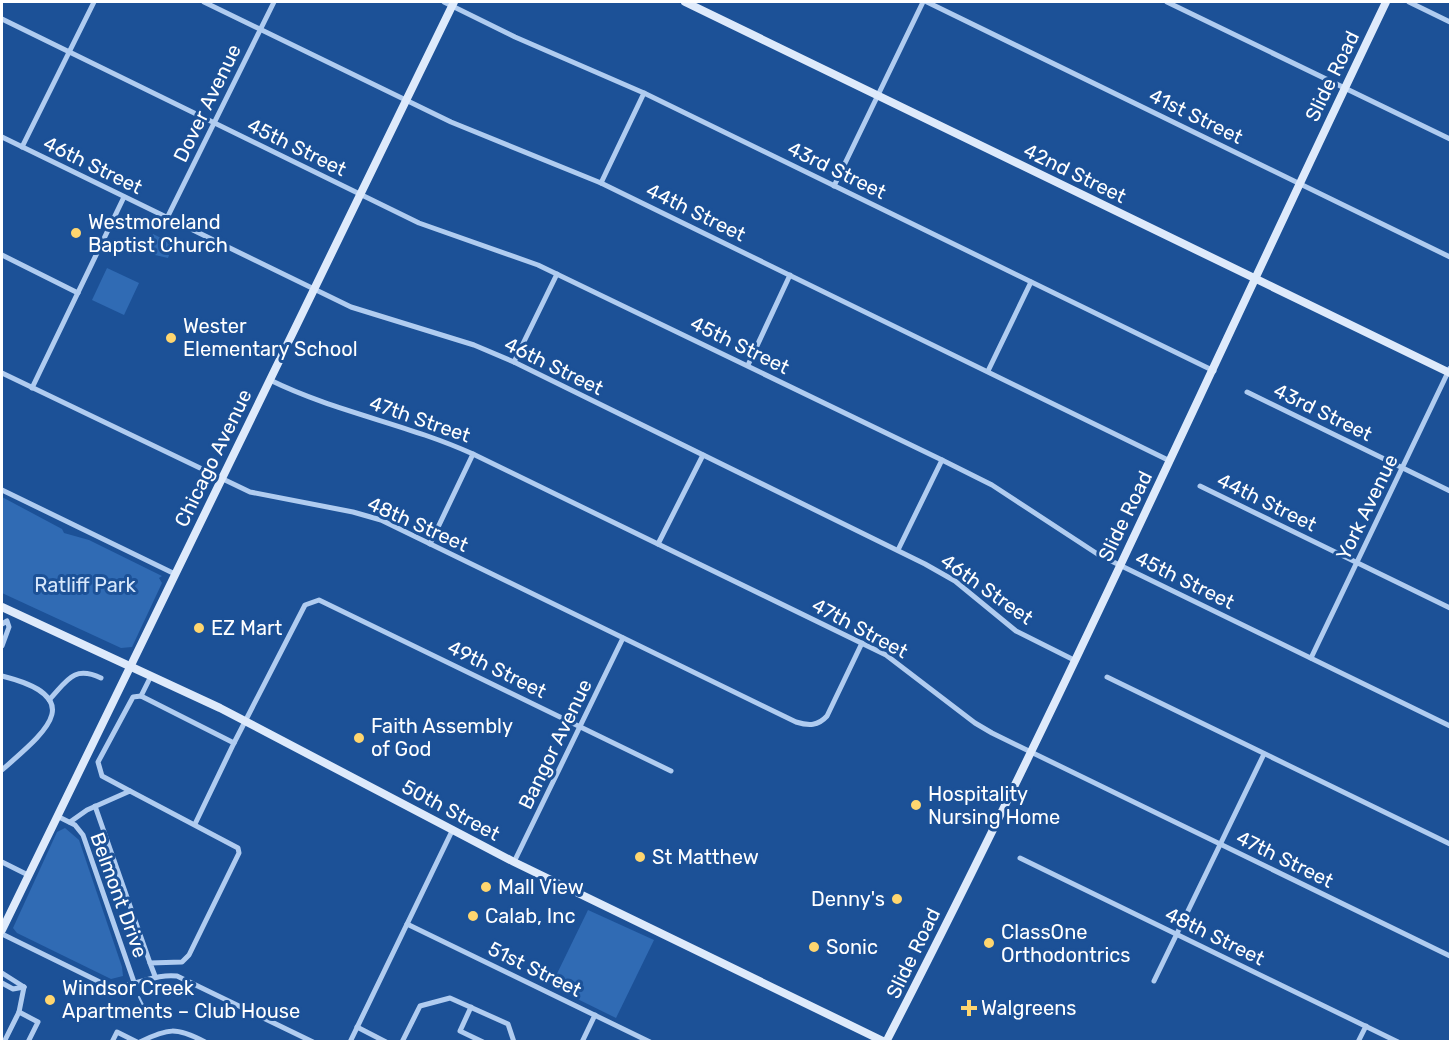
<svg xmlns="http://www.w3.org/2000/svg" width="1452" height="1043" font-family="Rubik,sans-serif">
<rect width="100%" height="100%" fill="#1c5197"/>
<g fill="#306bb4">
<path d="M153,234l20,10 -5,14 -13,-3 -8,-8z"/>
<path d="M107,268l32,15 -15,32 -32,-15z"/>
<path d="M2,497l60,32 2,4 25,7 73,36 -3,2 3,5 -30,64 -11,1 -119,-55z"/>
<path d="M65,828l14,12 43,127 1,9 -12,3 -94,-46 -4,-5 44,-96z"/>
<path d="M588,910l66,30 -38,78 -65,-32z"/>
</g>
<g fill="none" stroke-linecap="round" stroke-linejoin="round">
<path stroke="#a4c7f1" stroke-width="2" d="M139,997l7,14"/>
<g stroke="#b0ccf0" stroke-width="5">
<path d="M204,2l247,120 150,61 569,278"/>
<path d="M444,2l71,35 129,56 570,278"/>
<path d="M927,2l523,255"/>
<path d="M1167,2l283,137"/>
<path d="M1409,2l41,20"/>
<path d="M2,19l417,204 119,42 404,195 50,25 107,70 351,171"/>
<path d="M2,137l349,170 123,38 40,17 411,202 30,17 61,50 58,29"/>
<path d="M22,147l72,-145"/>
<path d="M601,183l43,-90"/>
<path d="M834,186l89,-184"/>
<path d="M167,218l107,-216"/>
<path d="M2,255l76,38"/>
<path d="M514,362l43,-88"/>
<path d="M748,365l42,-90"/>
<path d="M988,371l43,-89"/>
<path d="M2,373l248,119 103,20 28,8 415,202c13,4 22,4 31,-6l35,-73"/>
<path d="M270,380c65,32 137,44 203,74l413,201 89,68 17,10 458,223"/>
<path d="M32,388l92,-191"/>
<path d="M1247,392l203,99"/>
<path d="M1200,486l250,122"/>
<path d="M2,490l173,84"/>
<path d="M430,544l43,-90"/>
<path d="M658,544l45,-89"/>
<path d="M898,550l44,-90"/>
<path d="M2,624l5,-3 2,6 -7,19"/>
<path d="M1311,658l139,-290"/>
<path d="M2,676c88,22 43,56 0,94"/>
<path d="M1107,677l343,167"/>
<path d="M141,696l10,-20"/>
<path d="M49,700c18,-19 24,-35 52,-22"/>
<path d="M234,743l71,-138 14,-5 352,171"/>
<path d="M130,791l-28,-15 -4,-14 35,-65 8,-1 93,47 -39,81"/>
<path d="M95,806l55,157"/>
<path d="M57,816l18,9 8,10 51,147"/>
<path d="M70,822l17,-12 43,-19 108,57 1,5 -50,102 -7,7 -32,1 5,13"/>
<path d="M1020,858l378,184"/>
<path d="M2,862l26,13"/>
<path d="M514,862l109,-224"/>
<path d="M407,924l243,118"/>
<path d="M2,934l104,51c24,5 46,-12 71,-9l136,66"/>
<path d="M2,973l22,14"/>
<path d="M1154,981l110,-227"/>
<path d="M2,983l11,6 11,-2"/>
<path d="M471,1007l-11,24 23,11"/>
<path d="M19,1012l19,10 -10,20"/>
<path d="M357,1027l29,15"/>
<path d="M4,1042l15,-30 5,-25"/>
<path d="M112,1042l5,-10 20,10"/>
<path d="M140,1042c28,-14 36,-15 65,0"/>
<path d="M350,1042l103,-213"/>
<path d="M402,1042l18,-36 30,-8 58,26 6,18"/>
<path d="M582,1042l13,-27"/>
<path d="M1358,1042l8,-16"/>
</g>
<g stroke="#deeafb" stroke-width="8">
<path d="M685,2l765,371"/>
<path d="M2,607l218,101 294,154 371,180"/>
<path d="M2,930l452,-928"/>
<path d="M886,1042c177,-342 334,-694 500,-1040"/>
</g>
</g>
<g fill="#ffd66f" stroke="#1c5197" stroke-width="2">
<circle cx="76" cy="233" r="6"/>
<circle cx="171" cy="338" r="6"/>
<circle cx="199" cy="628" r="6"/>
<circle cx="359" cy="738" r="6"/>
<circle cx="916" cy="805" r="6"/>
<circle cx="640" cy="857" r="6"/>
<circle cx="486" cy="887" r="6"/>
<circle cx="897" cy="899" r="6"/>
<circle cx="473" cy="916" r="6"/>
<circle cx="989" cy="943" r="6"/>
<circle cx="814" cy="947" r="6"/>
<circle cx="50" cy="1000" r="6"/>
<path d="M966 999h6v6h6v6h-6v6h-6v-6h-6v-6h6z"/>
</g>
<g text-anchor="middle" dominant-baseline="central" stroke-width="6" stroke-linejoin="round" paint-order="stroke">
<g font-size="20" fill="#fff" stroke="#1c5197">
<text transform="translate(1332 76) rotate(-64)">Slide Road</text>
<text transform="translate(207 103) rotate(-64)">Dover Avenue</text>
<text transform="translate(1196 116) rotate(26)">41st Street</text>
<text transform="translate(297 147) rotate(26)">45th Street</text>
<text transform="translate(93 165) rotate(26)">46th Street</text>
<text transform="translate(837 170) rotate(26)">43rd Street</text>
<text transform="translate(1075 173) rotate(26)">42nd Street</text>
<text transform="translate(696 212) rotate(26)">44th Street</text>
<text transform="translate(740 345) rotate(26)">45th Street</text>
<text transform="translate(554 366) rotate(26)">46th Street</text>
<text transform="translate(1323 412) rotate(26)">43rd Street</text>
<text transform="translate(420 419) rotate(19)">47th Street</text>
<text transform="translate(213 458) rotate(-64)">Chicago Avenue</text>
<text transform="translate(1267 502) rotate(26)">44th Street</text>
<text transform="translate(1367 507) rotate(-64)">York Avenue</text>
<text transform="translate(1125 516) rotate(-64)">Slide Road</text>
<text transform="translate(418 524) rotate(24)">48th Street</text>
<text transform="translate(1185 580) rotate(26)">45th Street</text>
<text transform="translate(987 589) rotate(35)">46th Street</text>
<text transform="translate(860 628) rotate(28)">47th Street</text>
<text transform="translate(497 669) rotate(26)">49th Street</text>
<text transform="translate(555 744) rotate(-64)">Bangor Avenue</text>
<text transform="translate(451 810) rotate(28)">50th Street</text>
<text transform="translate(1285 859) rotate(26)">47th Street</text>
<text transform="translate(119 895) rotate(70)">Belmont Drive</text>
<text transform="translate(1215 936) rotate(26)">48th Street</text>
<text transform="translate(913 953) rotate(-64)">Slide Road</text>
<text transform="translate(535 969) rotate(26)">51st Street</text>
</g>
<g font-size="20" fill="#fff" stroke="#1c5197" text-anchor="start">
<text x="88" y="222">Westmoreland<tspan x="88" dy="23">Baptist Church</tspan></text>
<text x="183" y="326">Wester<tspan x="183" dy="23">Elementary School</tspan></text>
<text x="211" y="628">EZ Mart</text>
<text x="371" y="726">Faith Assembly<tspan x="371" dy="23">of God</tspan></text>
<text x="928" y="794">Hospitality<tspan x="928" dy="23">Nursing Home</tspan></text>
<text x="652" y="857">St Matthew</text>
<text x="498" y="887">Mall View</text>
<text x="885" y="899" text-anchor="end">Denny's</text>
<text x="485" y="916">Calab, Inc</text>
<text x="1001" y="932">ClassOne<tspan x="1001" dy="23">Orthodontrics</tspan></text>
<text x="826" y="947">Sonic</text>
<text x="62" y="988">Windsor Creek<tspan x="62" dy="23">Apartments – Club House</tspan></text>
<text x="981" y="1008">Walgreens</text>
</g>
<g font-size="20" fill="#d7e7fb" stroke="#1c5197">
<text x="85" y="585">Ratliff Park</text>
</g>
</g>
<rect width="1452" height="1043" fill="none" stroke="#ffffff" stroke-width="6"/>
</svg>
